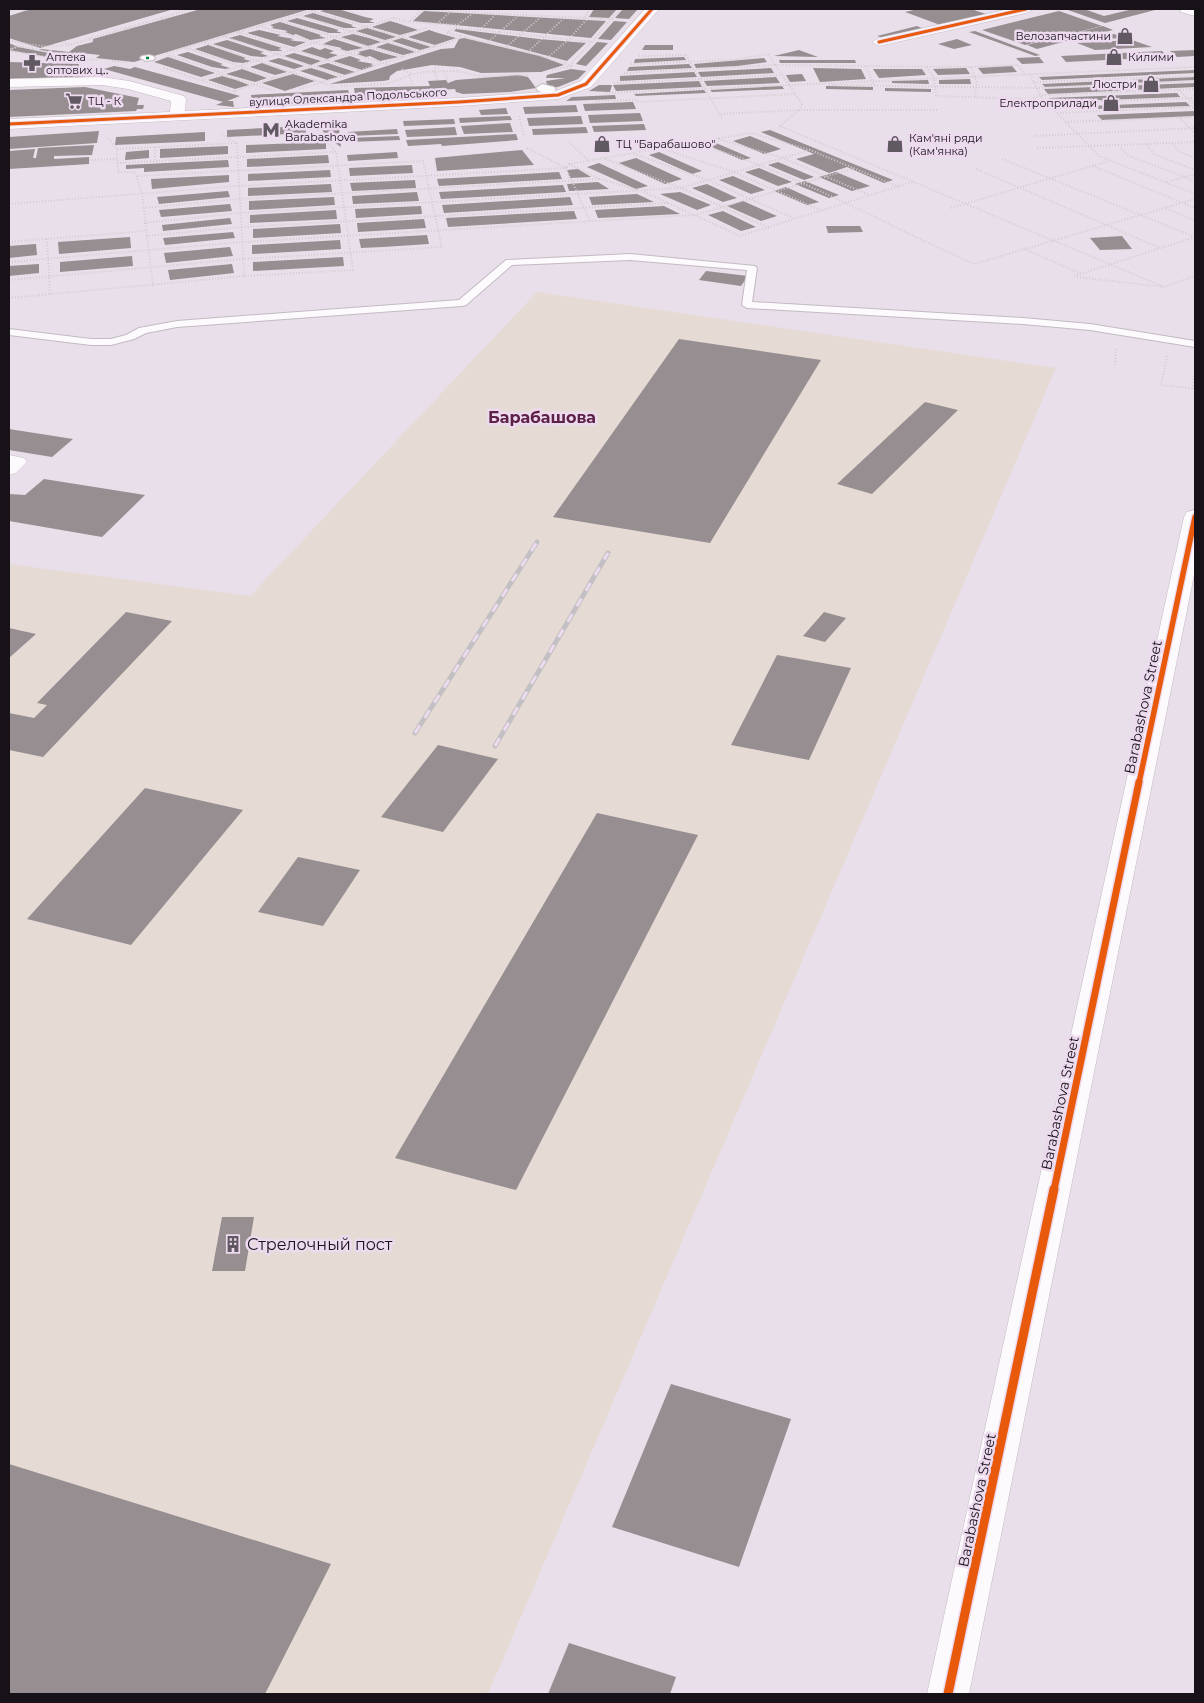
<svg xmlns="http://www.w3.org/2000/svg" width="1204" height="1703" font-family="Montserrat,sans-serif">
<rect width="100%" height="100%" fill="#e9dfea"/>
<path fill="#e6dad5" d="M537,292l519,76 -568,1326h-479v-1130l241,32z"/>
<g fill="#968e90">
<path d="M31,9h143l-134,39 -31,-10v-22z"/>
<path d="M201,9h109l-176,53 -38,-4 4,-3 -19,-2 -19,3 3,-2 -25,-4 1,-1 28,3 8,-6 16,-4v-3z"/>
<path d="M328,9h10l27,8 9,2 -5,2 6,2h-14l-41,-12z"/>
<path d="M594,9h23l-8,9 -20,-1z"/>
<path d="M623,9h15l-9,10 -14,-1z"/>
<path d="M918,9h53l18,6 -46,11 -38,-14z"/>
<path d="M1065,9h19l20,7 29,-7h26l-54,14z"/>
<path d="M424,11l143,8 39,2 -15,17 -178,-17z"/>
<path d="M1059,11l43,15 -77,19 -43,-15z"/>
<path d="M313,13l40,12 -2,1 6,2h-13l-41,-12z"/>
<path d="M297,18l42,12 -3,1 6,2h-13l-42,-12z"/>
<path d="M390,21l7,2 21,7 -18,5 -28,-8z"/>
<path d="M614,21l13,1 -16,18 -13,-1z"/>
<path d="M280,22l41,13 -2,1 7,2 -16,2 -14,-6 -3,1 -8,-3 3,-1 -17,-3 3,-1 -4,-2z"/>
<path d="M917,26l7,3 -40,9 -7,-2z"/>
<path d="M1103,26l10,4 -24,6 25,-2 11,4 -55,2 -33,9 -10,-4z"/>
<path d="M367,28l17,5 12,4 -11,3 -29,-9z"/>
<path d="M456,29l83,10 47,4 -19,18 -113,-30z"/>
<path d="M259,30l22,5 -4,1 17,3 -4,1 5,1 11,1 -12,5 -47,-14z"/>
<path d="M429,30l9,3 18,5 -21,7 -27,-8z"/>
<path d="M975,31l65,24 -5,1 -66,-24z"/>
<path d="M353,34l16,4 12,4 -13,4 -27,-9z"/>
<path d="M240,35l42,13 -4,1 5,2h-13l-41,-13z"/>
<path d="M402,38l16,5 13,4 -11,3 -28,-9z"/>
<path d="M464,38l76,18 24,9 -23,7 -60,1 -21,-6 -28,-2 -35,6 -7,5 -1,4 -6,1 -53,3 111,-35 13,-1 5,-9z"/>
<path d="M334,39l16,5 13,4 -16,3 -7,-2 2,-1 -19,-4z"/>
<path d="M957,39l15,6 -18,4 -16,-5z"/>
<path d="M227,40l37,12 -4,1 8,3 -6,1 -11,-1 -38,-12z"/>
<path d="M1132,40l20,7 -57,3 -18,-7z"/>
<path d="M597,42l11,1 -22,23 -10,-2z"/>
<path d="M9,43l9,4 41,8 -6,3 -44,-8 8,-3 -8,2z"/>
<path d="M388,43l13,4 14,5 -12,3 -27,-8z"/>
<path d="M208,45l38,13 -3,1 8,2 -8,2 -10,-1 -38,-13z"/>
<path d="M645,45h28v5h-31z"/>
<path d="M312,47l8,3 5,-2 9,3 -5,2 9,2 -11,4 -26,-8z"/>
<path d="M370,49l13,4 15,4 -18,4 -10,-5 -4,1 -9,-3 4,-1 -3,-1z"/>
<path d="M799,50l19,7 -44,-1z"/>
<path d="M1195,50v6l-18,1 -7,-6z"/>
<path d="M1162,51l6,6 -102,5 -5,-6z"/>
<path d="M188,52l35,12 -3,1 10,3 -5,1 -13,-2 -35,-12z"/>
<path d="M294,53l14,4 13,4 -10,4 -27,-9z"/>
<path d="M350,56l11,4 -4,1 17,3 -4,1 4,1 -12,4 -29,-9z"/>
<path d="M168,57l6,2 41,14 -14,4 -47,-15z"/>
<path d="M684,57l2,3 -52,3 1,-4z"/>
<path d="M1039,57l5,6 -22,1 -6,-6z"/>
<path d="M279,58l13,4 12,4 -10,3 -26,-8z"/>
<path d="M764,58l3,4 -30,4 -41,2 -2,-4z"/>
<path d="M779,60h76l1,3h-76z"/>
<path d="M9,62l70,2 -3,9 25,1 -4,2 -88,3z"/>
<path d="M262,63l14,5 11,4 -12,3 -25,-8z"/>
<path d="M328,63l27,9 -10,3 -28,-9z"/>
<path d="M689,64l3,4 -65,3 2,-4z"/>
<path d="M114,66l16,3 5,-2 105,29 -13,5h6l1,6 -18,-2 7,-3 -119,-33z"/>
<path d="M1012,66l5,6 -34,2 -5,-6z"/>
<path d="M311,68l13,4 14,5 -11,3 -27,-9z"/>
<path d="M771,68l3,5 -73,4 -3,-5z"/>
<path d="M813,68l48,1 5,10 -46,3z"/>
<path d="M966,68l4,6 -32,1 -5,-6z"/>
<path d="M242,69l14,5 11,4 -12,4 -29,-8z"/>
<path d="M571,69l15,2 -8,8 -20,8 -10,1 -2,-7 20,-3h-20l1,-3z"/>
<path d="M873,69h49l4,6 -47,3z"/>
<path d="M1195,70v3l-153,7 -3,-3z"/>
<path d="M694,72l3,5 -77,4v-5z"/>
<path d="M293,74l22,7 -30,10 -23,-8z"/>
<path d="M802,74l4,7 -16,1 -4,-7z"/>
<path d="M518,75l10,2 8,11 -26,4 -47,2 -7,-2 -1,-3 -48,3 1,6 -155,8 -2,-11 97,-5 1,3 -66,4 1,2 71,-4 -1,-7 76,-2 -2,-5 18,-1 2,3 8,-3z"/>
<path d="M222,76l14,4 13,5 -14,4 -27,-9z"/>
<path d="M776,77l4,6 -73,3 -3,-5z"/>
<path d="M1195,77v3l-150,7 -3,-3z"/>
<path d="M970,79l1,5h-32v-4z"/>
<path d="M928,80l1,4 -37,-1v-2z"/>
<path d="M699,81l3,6 -86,4 -3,-6z"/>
<path d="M1195,83v4l-147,7 -4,-5z"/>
<path d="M599,85h13l-2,7 -21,-1z"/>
<path d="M782,86l2,3 -72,3 -2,-2z"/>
<path d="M826,86l47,1v3l-47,-1z"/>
<path d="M85,87l54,11 -2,7h7l-1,4h-6l-1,2 -127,6v-27z"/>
<path d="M885,88l46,1v3l-46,-1z"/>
<path d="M704,90l2,3 -70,3 -2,-2z"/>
<path d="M1177,93l3,4 -128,5 -3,-4z"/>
<path d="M615,95l1,4 -50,2 6,-4z"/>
<path d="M633,102l3,7 -51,2 -2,-7z"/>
<path d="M1186,102l4,4 -95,3 -7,-3z"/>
<path d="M576,105l2,7 -53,2 -2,-7z"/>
<path d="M506,108l2,6 -27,1 -2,-5z"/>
<path d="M1195,111v5l-93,4 -5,-5z"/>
<path d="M640,113l3,8 -53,2 -2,-8z"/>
<path d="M510,116l2,4 -52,3 -1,-5z"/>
<path d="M581,116l2,8 -54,2 -2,-8z"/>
<path d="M454,119l1,5 -51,2 -1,-5z"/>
<path d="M510,123l3,9 -49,2 -3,-8z"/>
<path d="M644,124l2,6 -52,2 -2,-6z"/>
<path d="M305,126l1,7 -79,4v-7z"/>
<path d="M339,127l2,20 -9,-6 -12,-13z"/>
<path d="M455,127l2,8 -50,2 -2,-7z"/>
<path d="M586,127l2,6 -55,2 -1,-6z"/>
<path d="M397,129l1,5 -49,2 -1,-4z"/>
<path d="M770,130l123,50 -9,3 -37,-16 -18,6 -33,-14 18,-5 -53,-22z"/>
<path d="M99,131l-2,12 -88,6v-12z"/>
<path d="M205,132v9l-90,4 1,-8z"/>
<path d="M516,134l2,6 -76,6 -1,-2 -33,2 -2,-6z"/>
<path d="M399,136l1,4 -51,2v-4z"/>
<path d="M750,136l31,13 -17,5 -31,-13z"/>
<path d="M326,142v7l-80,4v-8z"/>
<path d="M716,143l35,15 -9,2 -35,-15z"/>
<path d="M94,145l-2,10 -38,1v3l35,-2v7l-80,5v-18l26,-2 -2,9h3l2,-10z"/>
<path d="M228,146v8l-68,4v-9z"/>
<path d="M149,150v8l-24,2 1,-8z"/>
<path d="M522,150l12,15 -97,6 -2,-13z"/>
<path d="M397,152l1,6 -50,3 -1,-6z"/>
<path d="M659,152l43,19 -10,3 -43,-19z"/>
<path d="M328,155l1,8 -82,4v-8z"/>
<path d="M636,158l46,21 -17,5 -46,-21z"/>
<path d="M228,160l1,7 -85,5v-4l-18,1v-4z"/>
<path d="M778,162l36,15 -10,3 -36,-15z"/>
<path d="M599,163l49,23 -12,3 -49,-22z"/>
<path d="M412,165l1,8 -63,3 -1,-8z"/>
<path d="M759,168l33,14 -14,4 -33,-14z"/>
<path d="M578,169l13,8 -21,1 -3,-8z"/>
<path d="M330,170l1,7 -83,4v-7z"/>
<path d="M559,172l3,7 -123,7 -2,-7z"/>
<path d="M836,172l34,14 -18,5 -33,-14z"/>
<path d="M229,175v7l-77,7 -1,-10z"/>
<path d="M733,176l32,14 -14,4 -32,-14z"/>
<path d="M415,180l1,8 -64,3 -2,-8z"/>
<path d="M805,181l34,14 -10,3 -34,-14z"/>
<path d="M598,182l11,7 -40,2 -2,-7z"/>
<path d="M331,184l1,8 -84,4v-8z"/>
<path d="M707,184l30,14 -14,4 -31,-14z"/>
<path d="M563,185l3,7 -125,7 -2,-7z"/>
<path d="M786,187l33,15 -12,3 -33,-14z"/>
<path d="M228,191l2,6 -71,7 -2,-7z"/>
<path d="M417,192l2,9 -66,3 -1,-8z"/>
<path d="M680,192l31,13 -14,5 -37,-16z"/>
<path d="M637,194l17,8 -62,3 -3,-8z"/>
<path d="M334,197l1,8 -86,5v-9z"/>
<path d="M570,197l3,8 -129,8 -2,-8z"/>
<path d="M743,201l34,15 -16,5 -34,-15z"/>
<path d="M230,204l2,7 -71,6 -2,-7z"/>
<path d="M421,206l1,8 -66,4 -1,-9z"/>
<path d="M664,206l16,8 -82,4 -3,-8z"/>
<path d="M336,210l1,9 -87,4v-8z"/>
<path d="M574,211l3,8 -129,8 -2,-9z"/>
<path d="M723,211l33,16 -15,4 -33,-16z"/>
<path d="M230,218l2,6 -69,7 -1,-6z"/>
<path d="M424,219l2,9 -68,4 -1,-9z"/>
<path d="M340,224l1,9 -88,5v-9z"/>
<path d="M826,226h34l3,6 -35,1z"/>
<path d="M233,232l2,6 -70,7 -2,-7z"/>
<path d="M427,235l2,9 -46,3 -22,1 -2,-9z"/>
<path d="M1122,236l10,13 -32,1 -10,-12z"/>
<path d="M130,237l1,11 -72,6 -1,-12z"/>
<path d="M340,240l1,9 -89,5v-9z"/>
<path d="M36,244l1,11 -28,3v-12z"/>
<path d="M230,247l3,9 -67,7 -2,-10z"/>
<path d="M132,256l1,10 -73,6v-10z"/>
<path d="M343,257l1,9 -91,5v-9z"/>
<path d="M39,264v9l-30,3v-10z"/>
<path d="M232,264l2,9 -64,7 -2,-10z"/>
<path d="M706,271l42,5 -7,10 -42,-6z"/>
<path d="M679,339l142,21 -111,183 -157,-26z"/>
<path d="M925,402l33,8 -86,84 -35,-10z"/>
<path d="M9,429l64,10 -21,18 -43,-7z"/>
<path d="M44,479l101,16 -43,42 -93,-16v-27l16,1z"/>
<path d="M126,612l46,9 -129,136 -34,-7v-37l25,5 13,-13 -10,-2z"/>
<path d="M824,612l22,6 -21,24 -22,-6z"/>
<path d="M9,628l27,6 -27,24z"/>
<path d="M777,655l74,13 -42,92 -78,-15z"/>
<path d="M438,745l60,14 -55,73 -62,-15z"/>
<path d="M145,788l98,22 -112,135 -104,-26z"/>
<path d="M597,813l101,22 -182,355 -121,-32z"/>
<path d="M298,857l62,13 -37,56 -65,-14z"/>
<path d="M222,1217h32l-9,54h-33z"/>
<path d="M671,1384l120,35 -52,148 -127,-40z"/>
<path d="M9,1464l322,100 -66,130h-256z"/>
<path d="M569,1643l107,34 -6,17h-122z"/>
</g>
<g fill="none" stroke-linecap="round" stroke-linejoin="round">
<g stroke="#c3bac3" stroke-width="2">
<path id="service" d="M630,254l125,12 2,2 -5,34 271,16 67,6 105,17v6l-105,-17 -67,-6 -276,-16 -5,-3 5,-35 -117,-10 -118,5 -46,40 -4,1 -285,21 -31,6 -12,6 -23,6h-20l-82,-10v-6l82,10h20l15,-4 13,-7 38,-7 282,-21 47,-40z"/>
</g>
<g stroke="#c3bac3" stroke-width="2">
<g id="pedestrian">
<path d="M149,55l4,1 2,2 -2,2 -7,1 -6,-3 2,-2z"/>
<path d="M542,84l12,3 2,3 -6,4 -12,-3 -2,-3z"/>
</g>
</g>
<g stroke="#c3bac3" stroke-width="1">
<g id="minor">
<path d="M645,9h14l-68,78 -33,12 -99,7 -450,23v-10l161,-7 1,-11 -43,-12 -26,-4 -93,2v-8l93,-2 27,4 55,15 2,3 -1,12 274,-13 97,-7 25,-10z"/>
<path d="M1009,9h24l-7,4 -147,33 -7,-4 7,-4z"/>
<path d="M1180,9h15v7l-14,-4z"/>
<path d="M9,455l15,3 3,4 -11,11 -7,2z"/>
<path d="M1195,510v60l-226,1124h-42l257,-1177 3,-5z"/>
</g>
</g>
<g stroke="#d0cdd0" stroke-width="2" stroke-dasharray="1 2" stroke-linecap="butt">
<path d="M21,9l8,1"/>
<path d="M590,9l-6,9 26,1"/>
<path d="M9,11l6,-2"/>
<path d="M312,11l124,36"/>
<path d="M297,15l123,37"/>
<path d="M165,19l-3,-1 28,-9"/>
<path d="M613,19h-2l9,-10"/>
<path d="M281,21l123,36"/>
<path d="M410,22l48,3"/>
<path d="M437,24l13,-12"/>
<path d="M259,26l131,39"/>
<path d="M456,28l24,2 15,-15"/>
<path d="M129,29l-3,-1 36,-10"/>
<path d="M480,30l113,12"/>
<path d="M238,32l123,39"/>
<path d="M223,36l119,40"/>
<path d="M461,36l74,18 37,12v-4l22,-22 17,-21"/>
<path d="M9,40c28,7 51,10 79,-1"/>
<path d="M93,41l-5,-2 38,-11"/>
<path d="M62,42l9,3"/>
<path d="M488,42l31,-27"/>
<path d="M205,43l130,44"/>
<path d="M32,46l1,3 29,5 -2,3 38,3"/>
<path d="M506,47l35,-30"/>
<path d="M187,48l87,30"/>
<path d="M9,50l10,-4 14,3"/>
<path d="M9,51l44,7 7,-1"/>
<path d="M528,52l36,-34"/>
<path d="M167,53l151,-44"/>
<path d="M169,55l51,17"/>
<path d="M686,55l36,64"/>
<path d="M639,56l47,-1"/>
<path d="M547,58l21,-18 20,-22"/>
<path d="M112,61l16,1"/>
<path d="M631,64l102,-4 35,-6 34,50 -3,6 -79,4"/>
<path d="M437,65l-3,6 4,10"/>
<path d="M865,66l10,20"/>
<path d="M927,67l7,11 2,18 95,3 10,-4 154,-6"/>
<path d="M971,67l6,15 -2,15"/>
<path d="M164,68l72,24"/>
<path d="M402,69l10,5"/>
<path d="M552,70l21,-4"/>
<path d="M444,71l5,13"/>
<path d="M624,73l151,-8 196,2 47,-2 7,10"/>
<path d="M219,74l56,17"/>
<path d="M409,75l4,11"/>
<path d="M1030,75l13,25 4,3"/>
<path d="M202,80l37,-14 155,-48 15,4 13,-12 162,8"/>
<path d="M1034,82l161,-6"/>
<path d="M614,83l168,-8"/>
<path d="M829,85l208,3 158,-7"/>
<path d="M341,86l46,-2 26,-10 12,-2 33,-1 21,5 50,-1"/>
<path d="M300,89l153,-48 8,-5 -14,-3 25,-19"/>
<path d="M1179,90l16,15"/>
<path d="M234,91l192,-63"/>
<path d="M606,93l589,-26"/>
<path d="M1195,98l-148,5 52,53 96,38"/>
<path d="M596,101l39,-1 4,2 156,-8"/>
<path d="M937,110h-138l-19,16 384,161"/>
<path d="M1057,113l138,-6"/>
<path d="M519,116l5,20"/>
<path d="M1180,118l15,16"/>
<path d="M1065,122l130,-5"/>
<path d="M222,134l14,9"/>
<path d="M1034,136l161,-8"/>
<path d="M109,139l8,10 1,23h17l7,22 11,92"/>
<path d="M718,139l65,19 86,37"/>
<path d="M569,142l20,19"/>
<path d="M694,143c22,7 44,13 65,22 74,29 143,67 215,99l221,-65"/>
<path d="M1172,143l6,8 17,7"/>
<path d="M1146,144l8,10 41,16"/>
<path d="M155,147v14"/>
<path d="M527,148l39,20 3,-4 182,-31 59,17 89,37"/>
<path d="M1037,148l158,-6"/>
<path d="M1121,148l8,8 66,25"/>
<path d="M117,149l120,-6 7,133"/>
<path d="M663,149l71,23 86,38"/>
<path d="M634,154l74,26 85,38"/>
<path d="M605,159l76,29 88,40"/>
<path d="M1002,159l193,78"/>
<path d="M89,160l28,-1"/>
<path d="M117,163l219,-11"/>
<path d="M569,164l31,15 38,11"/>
<path d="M1093,166l102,42"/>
<path d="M976,169l184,79"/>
<path d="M1167,182l28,-8"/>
<path d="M644,192l96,44 172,-54"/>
<path d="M9,204l229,-18 328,-18 24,53"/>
<path d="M143,208l96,-9 361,-20"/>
<path d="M951,208l158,-47"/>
<path d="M1166,208l29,13"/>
<path d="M144,223l96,-10 441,-25 129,-38"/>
<path d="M146,236l96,-9 427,-24"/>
<path d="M47,239l3,55"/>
<path d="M9,242l136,-11"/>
<path d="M1025,249l56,25"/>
<path d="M9,262l234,-20 452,-27 160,-47"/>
<path d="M1074,276l121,-39"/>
<path d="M1077,277l87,10 31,-11"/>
<path d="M9,280l234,-21 199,-12 -19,-86 -286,15"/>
<path d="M9,298l235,-22 109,-6 -17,-118 -20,-24"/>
<path d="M1167,356l-6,29 34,4"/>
<path d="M1115,365l1,-17"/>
<path d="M1193,389l2,-20"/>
</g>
<use href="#service" fill="#fcfafc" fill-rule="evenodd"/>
<use href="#pedestrian" fill="#fcfafc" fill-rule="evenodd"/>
<use href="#minor" fill="#fcfafc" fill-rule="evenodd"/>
<g stroke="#c2c0c2" stroke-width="5">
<g id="rail">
<path d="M415,733l122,-191"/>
<path d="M495,746l113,-193"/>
</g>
</g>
<use href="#rail" stroke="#eddaef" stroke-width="3" stroke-dasharray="9" stroke-linecap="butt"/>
<path stroke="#00873e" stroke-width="2.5" stroke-dasharray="5.5 2.5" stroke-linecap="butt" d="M146,58h3"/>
<g stroke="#eddaef" stroke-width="5">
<g id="cycleway-far3">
<path d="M879,42l147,-33"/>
<path d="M9,124l450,-22 99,-7 28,-11 66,-75"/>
</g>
</g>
<g stroke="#eddaef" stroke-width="8">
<path id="cycleway-far2" d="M1139,783l56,-266"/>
</g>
<g stroke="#eddaef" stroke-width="10">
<path id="cycleway-far1" d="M1054,1190l85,-408"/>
</g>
<g stroke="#eddaef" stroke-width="12">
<path id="cycleway" d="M948,1694l106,-505"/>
</g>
<use href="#cycleway-far3" stroke="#e8590c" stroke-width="3"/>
<use href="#cycleway-far2" stroke="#e8590c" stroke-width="5.5"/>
<use href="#cycleway-far1" stroke="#e8590c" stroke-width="7"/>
<use href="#cycleway" stroke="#e8590c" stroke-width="9"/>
</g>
<defs>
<g id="shop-bare" transform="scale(1.35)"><path d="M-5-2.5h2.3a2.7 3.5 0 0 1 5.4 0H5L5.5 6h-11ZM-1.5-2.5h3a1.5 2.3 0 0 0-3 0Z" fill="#605962" stroke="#eddaef" stroke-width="2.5" paint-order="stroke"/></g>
<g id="pharmacy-bare" transform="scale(1.35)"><path d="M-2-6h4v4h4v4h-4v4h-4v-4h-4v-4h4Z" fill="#605962" stroke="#eddaef" stroke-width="2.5" paint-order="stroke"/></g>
<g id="supermarket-bare" transform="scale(1.35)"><path d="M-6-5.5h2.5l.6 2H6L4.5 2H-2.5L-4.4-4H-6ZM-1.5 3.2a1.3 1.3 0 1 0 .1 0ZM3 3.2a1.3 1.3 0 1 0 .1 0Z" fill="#605962" stroke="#eddaef" stroke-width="2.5" paint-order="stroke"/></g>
<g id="metro-bare" transform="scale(1.35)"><path d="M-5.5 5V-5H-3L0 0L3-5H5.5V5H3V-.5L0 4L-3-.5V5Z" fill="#605962" stroke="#eddaef" stroke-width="2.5" paint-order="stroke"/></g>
<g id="building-bare" transform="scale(1.35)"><path d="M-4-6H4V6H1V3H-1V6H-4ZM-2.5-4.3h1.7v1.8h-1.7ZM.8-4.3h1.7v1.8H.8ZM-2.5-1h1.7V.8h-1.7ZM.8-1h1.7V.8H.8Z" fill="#605962" stroke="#eddaef" stroke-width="2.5" paint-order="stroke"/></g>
</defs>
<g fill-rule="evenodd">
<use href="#shop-bare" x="1125" y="36"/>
<use href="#shop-bare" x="1114" y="57"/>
<use href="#pharmacy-bare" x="32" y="63"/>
<use href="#shop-bare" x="1151" y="84"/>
<use href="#supermarket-bare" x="74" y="101"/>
<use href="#shop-bare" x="1111" y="103"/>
<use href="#metro-bare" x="271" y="130"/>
<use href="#shop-bare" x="602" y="144"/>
<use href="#shop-bare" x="895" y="144"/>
<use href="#building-bare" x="233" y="1244"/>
</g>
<g text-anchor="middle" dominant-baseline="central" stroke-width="5" stroke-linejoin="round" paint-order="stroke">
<g font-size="11" fill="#171118" stroke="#eddaef" text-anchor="start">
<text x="1111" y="36" text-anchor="end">Велозапчастини</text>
<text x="46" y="57">Аптека<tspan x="46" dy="13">оптових ц‥</tspan></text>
<text x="1128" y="57">Килими</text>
<text x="1137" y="84" text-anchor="end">Люстри</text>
<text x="88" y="101">ТЦ - К</text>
<text x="1097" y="103" text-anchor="end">Електроприлади</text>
<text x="285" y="124">Akademіka<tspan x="285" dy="13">Barabashova</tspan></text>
<text x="909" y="138">Кам'яні ряди<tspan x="909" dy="13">(Кам'янка)</tspan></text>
<text x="616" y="144">ТЦ "Барабашово"</text>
</g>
<g font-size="11" fill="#171118" stroke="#eddaef">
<text transform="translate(348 97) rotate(-3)">вулиця Олександра Подольського</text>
</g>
<g font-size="14" fill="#171118" stroke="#eddaef">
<text transform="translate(1143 707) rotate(-78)">Barabashova Street</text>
<text transform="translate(1060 1103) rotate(-78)">Barabashova Street</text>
<text transform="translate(977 1500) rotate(-78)">Barabashova Street</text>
</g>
<g font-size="16" font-weight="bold" fill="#5d2146" stroke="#eddaef">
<text x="542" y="417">Барабашова</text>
</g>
<g font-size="16" fill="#171118" stroke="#eddaef" text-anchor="start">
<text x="247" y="1244">Стрелочный пост</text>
</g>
</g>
<rect width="1204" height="1703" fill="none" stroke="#171118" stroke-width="20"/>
</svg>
